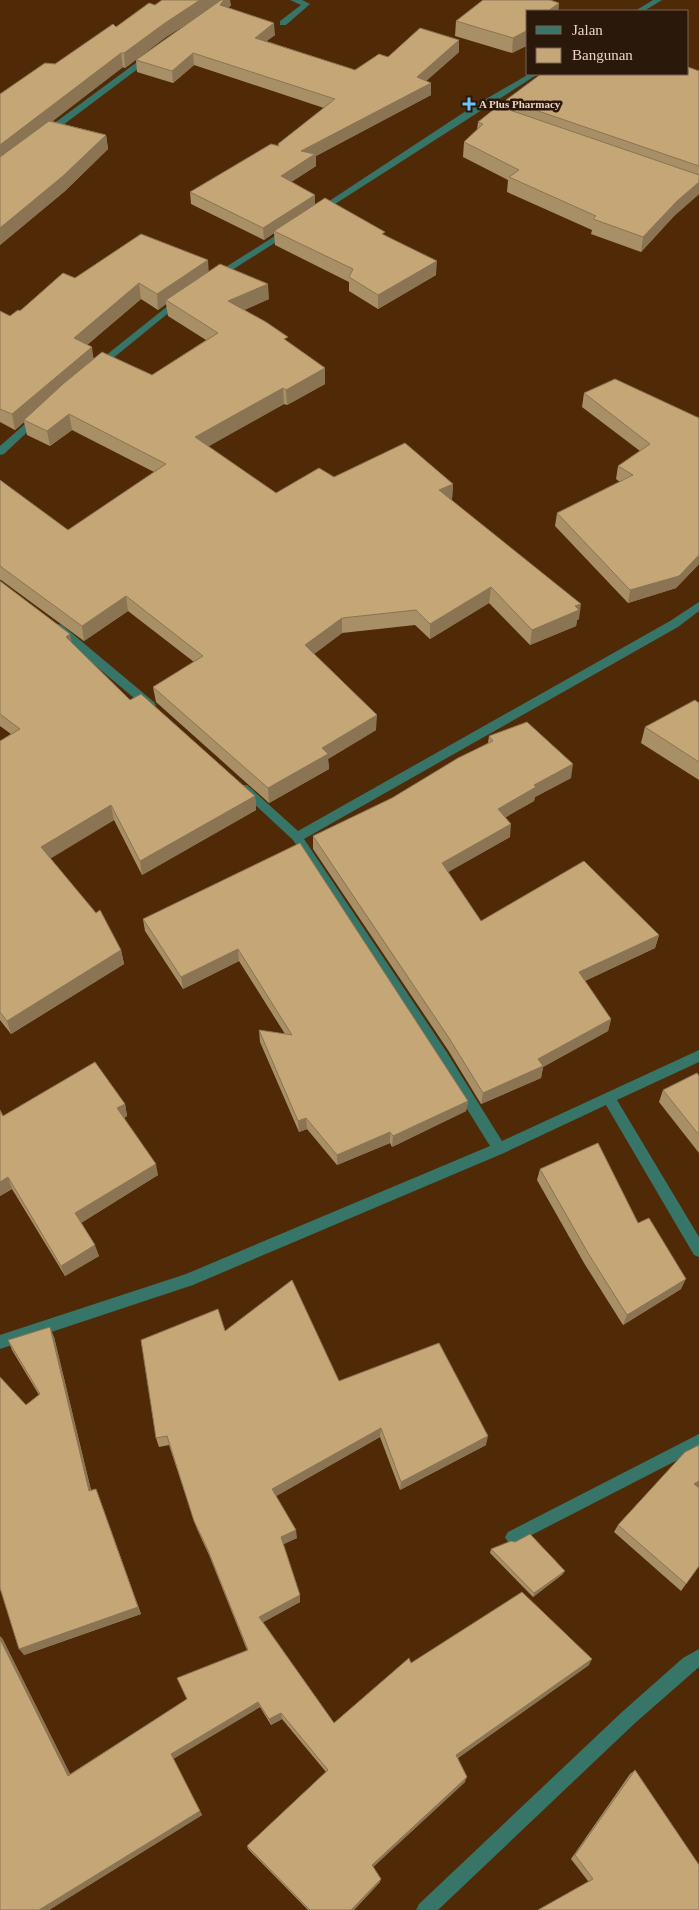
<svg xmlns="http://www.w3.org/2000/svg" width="699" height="1910" font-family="Georgia,serif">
<rect width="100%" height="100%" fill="#502a07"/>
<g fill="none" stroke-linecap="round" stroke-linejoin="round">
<g fill="#367568" fill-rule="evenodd">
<path d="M290,0h12l8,4 -24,21h-6v-4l21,-16z"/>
<path d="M653,0h9l-18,11h-9z"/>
<path d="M148,54l7,2 -104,78h-6v-4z"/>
<path d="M529,74h9l-217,139 -7,-2 158,-104z"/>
<path d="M289,227l3,1v4l-74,47h-6l-2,-2z"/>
<path d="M179,297l3,1v4l-81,66h-6v-4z"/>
<path d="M37,415l3,1v4l-36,34 -4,1v-9l34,-30z"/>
<path d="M699,602v9l-21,16 -374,212 142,212 56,90 197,-91v12l-82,38 82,137v20l-5,-2 -88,-150 -102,48 -311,132 -193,64v-14l186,-61 304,-128 -54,-87 -143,-219 -56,-52 2,-3h8l51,46 372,-210z"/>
<path d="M58,624l4,1 92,77 2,3 -2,3h-8l-92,-77 -1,-3 1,-3z"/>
<path d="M699,1434v15l-181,93 -5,3 -5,-3 -3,-5 3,-5z"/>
<path d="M699,1649v18l-65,57 -196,186h-22l3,-6 203,-192 61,-54z"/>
</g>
</g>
<g fill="#a98f66" fill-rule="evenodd">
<path d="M559,3l-1,8h-30v34l-16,8 -57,-17 1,-15z"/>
<path d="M155,5h76l-3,3 47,27 -9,6 89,29 33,-13 71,-17v12l-33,29 5,2v12l-115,61v10l-25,16 24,23 70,30 51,40 -58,34 -29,-18v-9l-74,-37 -1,-12 -10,7 -73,-36 -1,-12 88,-46v-2l46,-36 -130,-43 -21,18 -36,-11 -1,-12 60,-42 -30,19 -41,31 -2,-1 -71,54 54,14 2,14 -43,42 -65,54 55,-181z"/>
<path d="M699,71v123l-25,22 -33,36 -50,-18 1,-4 -85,-38 1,-12 -45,-23 1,-15 13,-12 1,-8 28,-13v-9z"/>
<path d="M209,272l60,27 -25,11 81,58v16l-38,21 -3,-1 -76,42 68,47 58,-16 119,7 -1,15h-1l128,120 -2,1 -1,6 -46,19 -41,-42 -59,36 -15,-14 -73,8 -28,21 62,76 -48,29 1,10 -60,34 -113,-101 -3,-15 41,-25 -66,-51 -44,30 -83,-61h-1v-100l68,50 86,-58 -82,-42 -22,16 -23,-11 -3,-13 -9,8 -15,-8v-111l10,5 65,-38zM141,299l17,11 8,-6 2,12 38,24 -54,35 -58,-16 -7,-14z"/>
<path d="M584,393l115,25v146l-23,24 -48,15 -73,-77 2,-13 63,-31 -4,-3 2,-13 22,-15 -58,-44z"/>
<path d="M0,581l72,63 58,56 125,96 1,14 -114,65 -28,-55 -64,38 71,92 3,14 -113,70 -11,-14v-279l11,-7 -11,-8z"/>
<path d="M699,703v77l-58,-37 4,-16z"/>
<path d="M489,736l82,42 -36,19 -1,4 -29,16 5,20 -62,35 33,49 178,14 -4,13 -70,33 26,38 -3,12 -65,36 -2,11 -60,26 -33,-54 -135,-201v-13l79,-38 96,-55z"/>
<path d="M300,843l168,258 -2,10 -74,36 -2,-4 -53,22 -30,-36 -8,3 -39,-90 -1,-12 26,4 -46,-73 -56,28 -38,-58 -2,-12z"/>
<path d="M699,1076v77l-40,-51 4,-12z"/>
<path d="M125,1104l2,12 -3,2 34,57 -77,48 18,33 -34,20 -53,-87 -12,7 3,-80z"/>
<path d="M540,1169l98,54 43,66 -58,36 -39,-62 -47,-83z"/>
<path d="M225,1331l261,114 -86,45 -20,-53 -104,59 21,42 -14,6 17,58 -37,20 71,101 77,-60 178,2 -131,93 7,24 -92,85 7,15 -26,28h-46l-60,-61 -1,-3 79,-74 -44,-53 -11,6 -11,-18 -87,52 29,56 -153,95h-49l2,-272 68,136 117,-75 60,-49 -38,-95 -12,-26 -28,-84 -10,2 -3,-9z"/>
<path d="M54,1337l37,153 5,-1 3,8 42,117 -117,41 2,-250 13,-10 -27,-45 -4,-10z"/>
<path d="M698,1487l1,79 -18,25 -67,-59 4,-7z"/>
<path d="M491,1549l72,25 -30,23 -43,-44z"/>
<path d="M635,1770l64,95 -111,16 -17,-22 59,-85z"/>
</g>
<g fill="#8a7453">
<path d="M200,0h23l-57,37 -41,31 -1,-15 41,-30z"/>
<path d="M224,0h6l1,5 -10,12 -1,-12z"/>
<path d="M559,3l-1,8h-10z"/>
<path d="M274,23l1,12 -19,14 -1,-11z"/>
<path d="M528,30v15l-16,8 1,-15z"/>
<path d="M459,40v12l-42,37v-12z"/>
<path d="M121,53l2,14 -123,95v-17z"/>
<path d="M193,53l1,12 -21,18 -1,-12z"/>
<path d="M431,83v12l-115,61v10l-34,22 -1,-12 20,-25z"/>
<path d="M106,135l2,14 -43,42 -65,54v-17z"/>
<path d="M699,182v12l-25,22 -33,36 2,-15 34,-36z"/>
<path d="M315,195v12l-41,24v2l-10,7 -1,-12z"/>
<path d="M208,260l1,15 -43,25v4l-8,6 -1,-16z"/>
<path d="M437,261l-1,14 -58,34v-14z"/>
<path d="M139,283l2,16 -65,55 -2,-16z"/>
<path d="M268,284l1,15 -40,18 -1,-16z"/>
<path d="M92,347l2,15 -70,58v2l-9,8 -3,-16z"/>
<path d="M325,368v16l-38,21 -1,-15z"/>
<path d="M283,388l1,16 -87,49 -2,-16z"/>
<path d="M69,414l3,16 -22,16 -3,-15z"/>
<path d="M453,484l-1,15 -13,6v-15z"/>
<path d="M699,555v9l-23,24 -48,15 2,-13z"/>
<path d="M491,587l-2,16 -59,36v-15z"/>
<path d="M126,596l2,15 -44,30 -2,-15z"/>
<path d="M581,604l-2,15 -2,1 -1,6 -46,19 2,-15 43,-24z"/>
<path d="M342,618v15l-36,27 -1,-15z"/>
<path d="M70,634l3,15 -7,-12z"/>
<path d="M377,715l-1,15 -48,29 1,10 -60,34 -1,-15 54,-40z"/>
<path d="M573,764l-2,14 -36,19 -1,4 -38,22 2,-14 36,-24z"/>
<path d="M255,796l1,14 -114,65 -2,-14z"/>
<path d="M111,805l3,15 -69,42 -4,-15z"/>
<path d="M511,824l-1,13 -69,39 1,-13z"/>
<path d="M659,935l-4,13 -79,37 3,-13z"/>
<path d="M238,949l1,12 -56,28 -2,-12z"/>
<path d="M121,950l3,14 -113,70 -4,-13z"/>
<path d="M611,1019l-3,12 -65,36 -2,11 -60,26 2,-11 55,-34z"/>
<path d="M468,1101l-2,10 -74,36 1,-11z"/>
<path d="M125,1104l2,12 -7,4 -3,-12z"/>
<path d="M306,1118l1,11 -8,3 -1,-11z"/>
<path d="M390,1132v11l-53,22v-10z"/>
<path d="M156,1164l2,11 -79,49 -4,-11z"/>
<path d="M8,1177l4,12 -12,7v-14z"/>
<path d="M95,1245l4,11 -34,20 -4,-10z"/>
<path d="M686,1279l-5,10 -58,36 4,-10z"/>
<path d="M50,1327l4,10 39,162 -4,-8z"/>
<path d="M381,1428l-1,9 -107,61 -1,-9z"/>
<path d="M488,1436l-2,9 -86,45 1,-8z"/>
<path d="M699,1481v6l-9,4 4,-7z"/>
<path d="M96,1489l45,125 -117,41 -5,-6z"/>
<path d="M296,1530l1,8 -15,7 -1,-8z"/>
<path d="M565,1571l-2,3 -30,23 1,-4z"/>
<path d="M300,1595v7l-40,22 -1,-7z"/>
<path d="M0,1636l2,2 71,142 -5,-4 -68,-137z"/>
<path d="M592,1659l-3,6 -134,95 1,-5z"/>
<path d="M258,1702l2,5 -87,52 29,56 -153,95h-10l132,-156z"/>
<path d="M281,1713l1,6 -11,6 -2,-6z"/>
<path d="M467,1777l-2,5 -93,86v-3z"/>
<path d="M381,1879l-1,3 -26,28h-3z"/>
</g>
<g fill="#c5a677" stroke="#8a7453">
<path d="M162,0h38l-35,23 -41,30h-3l-121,92v-51l45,-31 10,1 58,-40 3,3 33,-24 6,2z"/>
<path d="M221,0h3l-4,5 54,18 -19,15 100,32 24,-16 9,3 32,-29 39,12 -42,37 14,6 -130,68 14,3 -34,22 34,19 -52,33 -73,-36 81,-48 8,2 -1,-2 57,-45 -142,-46 -21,18 -36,-11z"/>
<path d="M483,0h67l9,3 -11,8h-20v19l-15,8 -57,-17z"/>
<path d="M688,67l11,4v95l-193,-66 35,-26h147z"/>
<path d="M498,106l201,69v7l-22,19 -34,36 -50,-18 3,-3 -87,-39 10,-7 -55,-28 19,-18 -5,-2z"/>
<path d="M49,121l57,14 -43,41 -63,52v-71z"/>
<path d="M325,198l60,34 -3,2 55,27 -59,34 -29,-18 4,-8 -79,-38z"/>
<path d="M141,234l67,26 -51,34 -18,-11 -65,55 18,9 -80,67 -12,-5v-98l10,5 8,-6 2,1 43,-38 12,5z"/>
<path d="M220,264l48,20 -40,17 38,21 22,15 -4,2 41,29 -39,22 -3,-2 -88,49 81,56 43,-25 15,9 71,-34 48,41 -14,6 142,114 -6,2 4,4 -47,20 -41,-43 -61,37 -14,-14 -74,8 -37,27 72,70 -55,33 6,6 -60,34 -115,-101 50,-31 -77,-60 -44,30 -82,-60v-86l68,50 98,-66 -97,-50 -22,17 -23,-11 39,-36 39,-32 50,23 66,-42 -52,-33z"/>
<path d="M615,379l84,39v137l-20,21 -49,14 -73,-77 76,-38 -15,-9 32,-22 -66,-51z"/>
<path d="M0,581l70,53 -4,3 64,63 11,-6 114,102 -115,65 -29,-56 -70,42 55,66 4,-3 21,40 -114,71 -7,-9v-271l20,-12 -20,-15z"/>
<path d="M695,700l4,3v59l-54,-35z"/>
<path d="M527,722l46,42 -39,21 2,2 -38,22 13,15 -69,39 39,58 103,-60 75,74 -80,37 32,47 -73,40 5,7 -60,27 -34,-55 -136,-202 79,-38 66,-40 35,-17 -4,-5z"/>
<path d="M300,843l168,258 -75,35 -3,-4 -53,23 -31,-37 -8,3 -39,-91 33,5 -54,-86 -57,28 -38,-58z"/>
<path d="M95,1062l30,42 -8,4 39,56 -81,49 20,32 -34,21 -53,-89 -8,5v-72l3,6z"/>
<path d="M697,1073l2,3v59l-36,-45z"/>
<path d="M598,1143l40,80 11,-5 37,61 -59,36 -39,-62 -48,-84z"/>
<path d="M292,1280l47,101 100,-38 49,93 -87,46 -20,-54 -109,61 24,41 -15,7 19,58 -41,22 75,106 75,-65 2,5 111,-71 70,67 -136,96 11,22 -95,88 9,14 -30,31h-41l-63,-64 81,-76 -47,-57 -12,6 -11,-17 -87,52 29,57 -161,99h-39v-271l68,137 119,-77 -10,-21 71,-28 -41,-102 -13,-27 -27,-85 -11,2 -15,-98 77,-31 7,22z"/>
<path d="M50,1327l39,164 7,-2 42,118 -119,42 -19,-61v-211l26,28 14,-11 -32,-54z"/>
<path d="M699,1445v36l-5,3 5,4v78l-13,18 -68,-59 67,-73z"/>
<path d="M530,1534l35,37 -31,22 -43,-44 20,-8 4,1z"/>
<path d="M635,1770l64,95v45h-161l55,-31 -18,-24z"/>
</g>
<path fill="#70c1f4" stroke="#2a180b" stroke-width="2" d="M466.5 96.5h5v5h5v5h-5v5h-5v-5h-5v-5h5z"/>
<g text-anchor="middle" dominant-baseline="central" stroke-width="5" stroke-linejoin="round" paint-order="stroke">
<g font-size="11" font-weight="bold" fill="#ebd2c1" stroke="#2a180b" text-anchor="start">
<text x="479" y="104">A Plus Pharmacy</text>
</g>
</g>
<rect x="526" y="10" width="162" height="65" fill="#2a180b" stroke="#776254"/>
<rect x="536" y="26" width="25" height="8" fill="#367568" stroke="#776254"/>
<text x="572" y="35" font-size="15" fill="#ebd2c1">Jalan</text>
<rect x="536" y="48" width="25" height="15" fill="#c5a677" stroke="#776254"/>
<text x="572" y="60" font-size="15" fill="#ebd2c1">Bangunan</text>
</svg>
